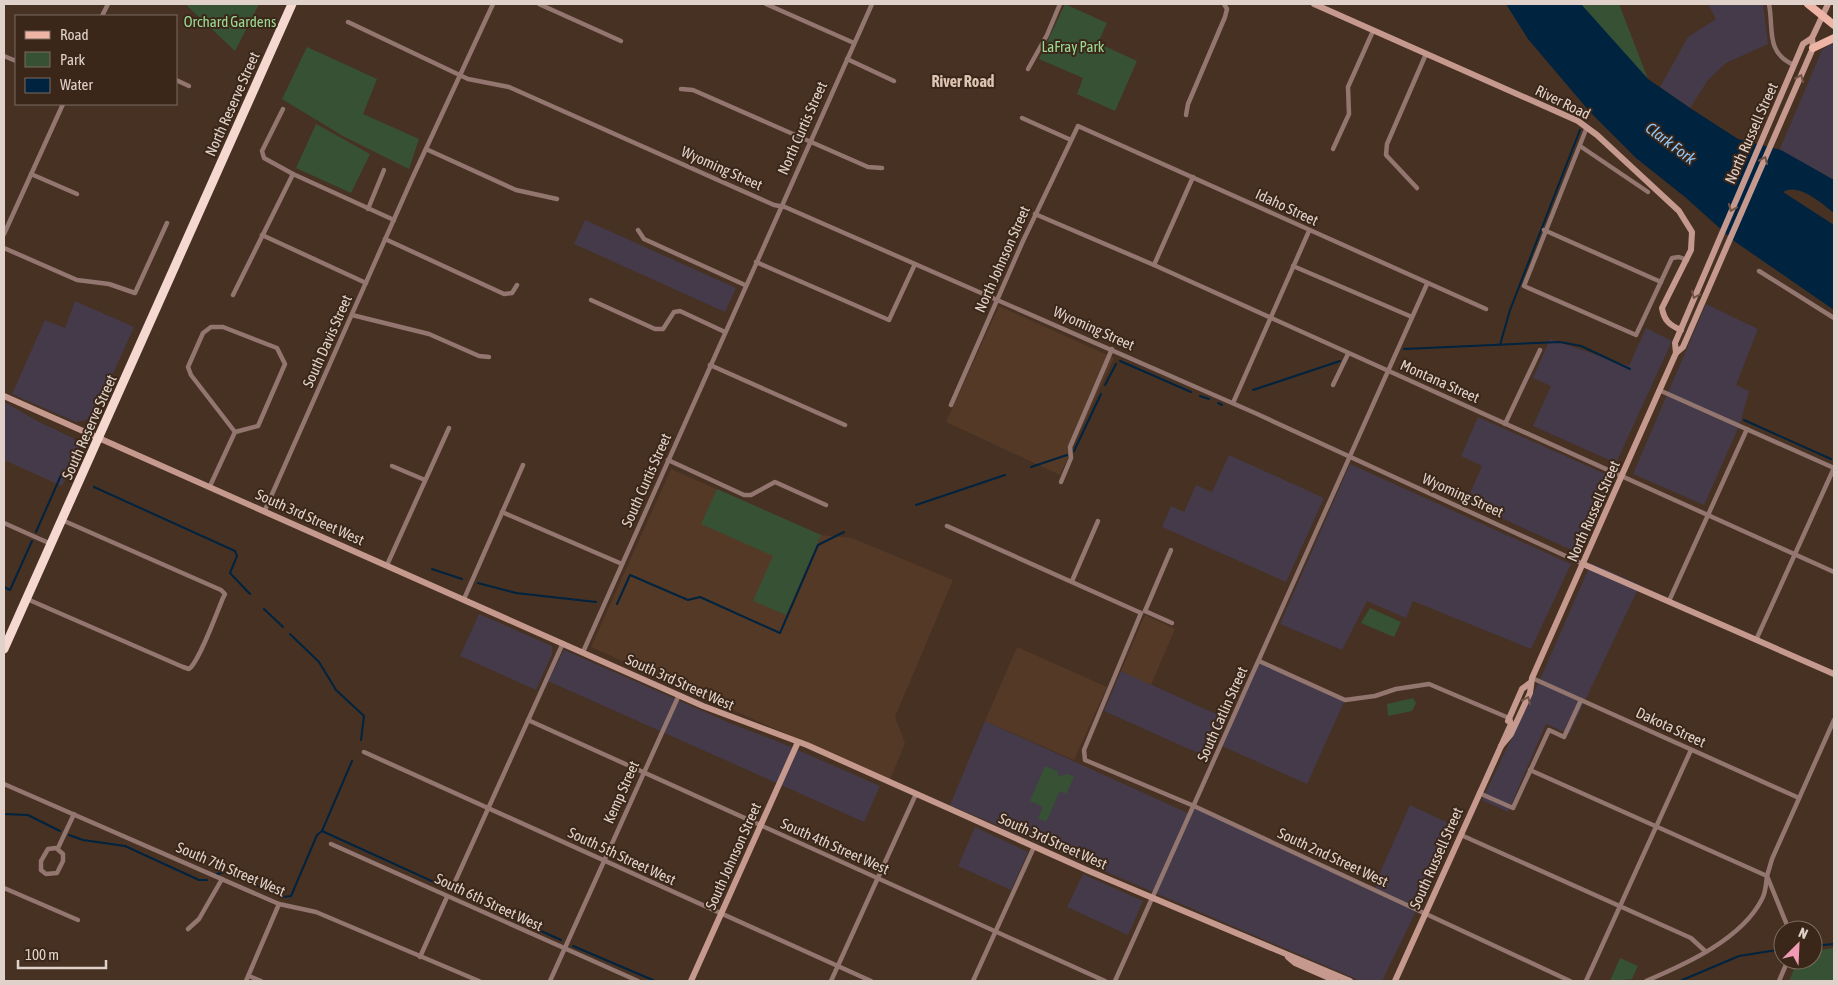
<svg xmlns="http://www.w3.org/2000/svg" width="1838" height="985" font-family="'Asap Condensed',sans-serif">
<rect width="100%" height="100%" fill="#463123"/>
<g fill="#443a49">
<path d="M1708,4h55l5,40 -42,19 -18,17 -18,28 -30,-21 28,-50 28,-18z"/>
<path d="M1834,42v138l-55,-29 43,-101z"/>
<path d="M585,220l151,68 -11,24 -151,-68z"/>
<path d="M75,301l59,26 -36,80 -11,13 -11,2 -64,-28 33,-74 20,8z"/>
<path d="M1706,304l52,25 -22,56 13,6 -9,33 -36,81 -71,-31z"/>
<path d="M1646,328l26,13 -56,122 -83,-37 18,-40 -18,-8 17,-39 79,27z"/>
<path d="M4,402l33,19 36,17 4,5 2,8 -17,35 -58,-26z"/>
<path d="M1478,417l134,60 -34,76 -112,-51 16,-36 -21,-10z"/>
<path d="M1229,455l95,43 -38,84 -124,-55 9,-21 13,6 12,-27 16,7z"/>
<path d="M1350,464l221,100 -40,85 -118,-48 -7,17 -39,-17 -25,49 -62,-26z"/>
<path d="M1591,563l49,22 -71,149 -23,-10 -38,88 -26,-12 60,-125z"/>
<path d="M479,614l73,32v8l-16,36 -76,-34z"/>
<path d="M564,650l168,74 52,20 96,42 -16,36 -316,-141z"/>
<path d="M1259,661l86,39 -38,84 -85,-38z"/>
<path d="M1121,671l104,47 -18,39 -103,-46z"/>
<path d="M985,721l205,93 4,-8 181,84 3,-13 32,-72 47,22 -75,154h-21l-411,-176z"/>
<path d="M975,827l53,25 -17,38 -53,-24z"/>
<path d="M1083,874l60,27 -15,34 -61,-28z"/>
</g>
<g fill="#543926">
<path d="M999,306l115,52 -54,117 -114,-53z"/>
<path d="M671,469l150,66 31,3 101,42 -58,137 10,26 -15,37 -299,-133z"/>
<path d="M1145,615l30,14 -24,56 -30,-14z"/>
<path d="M1017,647l90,40 -33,73 -89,-39z"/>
</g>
<g fill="#375135">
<path d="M185,4h74l-24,47z"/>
<path d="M1065,4l42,19 -9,20 39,18 -22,50 -38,-17 6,-16 -44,-19z"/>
<path d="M1581,4h38l29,75 -66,-72z"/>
<path d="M307,47l70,32 -14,35 56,25 -10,30 -66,-33 -61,-37z"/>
<path d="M316,124l54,30 -19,39 -55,-25z"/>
<path d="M717,489l104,46 -35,80 -33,-14 20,-45 -72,-32z"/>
<path d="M1370,608l31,14 -7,15 -33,-14z"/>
<path d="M1413,698l3,5 -4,8 -24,5 -1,-12z"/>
<path d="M1045,766l12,5 2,5 9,-2 6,3 -8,17 -6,-3 -14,31 -8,-4 5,-11 -13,-6z"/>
<path d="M1834,948v33h-45l9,-21h15v-9z"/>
<path d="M1620,958l18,8 -6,13 -22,2z"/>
</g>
<path fill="#00233f" d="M1506,4h75l67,75 42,29 48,31 43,11 53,30v33c-11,-9 -36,-31 -51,-21l51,33v85l-100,-69 -49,-44 -49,-39 -46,-46 -62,-73z"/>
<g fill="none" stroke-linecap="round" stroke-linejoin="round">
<g stroke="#00233f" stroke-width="2">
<path d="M1500,345l10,-35 70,-180"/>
<path d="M1404,349l156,-7 21,4 49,23"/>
<path d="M1120,361l71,31"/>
<path d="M1105,385l11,-21"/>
<path d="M1253,390l87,-29"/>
<path d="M1200,396l9,3"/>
<path d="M1218,403l4,2"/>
<path d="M1744,420l87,39"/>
<path d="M1074,451l27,-57"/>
<path d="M1031,467l36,-12"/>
<path d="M94,487l141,64 2,5 -7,17 20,21"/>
<path d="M916,505l89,-30"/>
<path d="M36,532l26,-59"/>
<path d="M432,569l30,10"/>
<path d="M478,583l38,10 80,9"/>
<path d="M4,587l6,3 22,-49"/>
<path d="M617,604l13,-29 58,25 12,-3 80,36 38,-88 26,-13"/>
<path d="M264,609l19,18"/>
<path d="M290,634l29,28 17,28 28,26 -3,24"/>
<path d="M4,814l24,1 32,16"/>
<path d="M322,831l30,-70"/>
<path d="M69,835l14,5 42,6 74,34h8"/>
<path d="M217,874l8,-2 57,25 9,-1 26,-61 5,-4 239,109"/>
<path d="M573,946l82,35"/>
<path d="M1813,946l21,-2"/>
<path d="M1680,981l59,-25 44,-7"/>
</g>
<g stroke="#93766f" stroke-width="4.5">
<path d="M539,4l82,37"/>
<path d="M766,4l88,39"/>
<path d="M1769,4c5,26 -4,48 25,61"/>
<path d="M102,16l6,-12"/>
<path d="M348,22l120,57 41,8 265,118 11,2 470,206 328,151"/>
<path d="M4,56l12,5"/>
<path d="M847,59l47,22"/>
<path d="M1028,69l19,-34 13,-31"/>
<path d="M176,80l13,6"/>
<path d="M681,89l12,1 175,77 14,1"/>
<path d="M283,109l-21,42 2,7 29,16 101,46"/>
<path d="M1186,115l2,-11 37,-87 2,-8 -3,-5"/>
<path d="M1022,118l49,22"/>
<path d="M1587,127l-63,159 112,49 36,-77 7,-1 8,3"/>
<path d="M1580,146l68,46"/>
<path d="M426,149l90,41 41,9"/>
<path d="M1333,149l16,-35 -1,-27 25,-56"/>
<path d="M31,174l46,20"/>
<path d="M1417,188l-31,-33 1,-11 39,-90"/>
<path d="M368,209l16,-39"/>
<path d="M1035,214l119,51 680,307"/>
<path d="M638,230l6,9 101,46"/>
<path d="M1544,230l117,52"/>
<path d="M4,234l59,-130"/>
<path d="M262,235l104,48"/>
<path d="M385,239l119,55 8,-1 5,-8"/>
<path d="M4,248l73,32 32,4 26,9 32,-70"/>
<path d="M756,262l133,58 26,-56"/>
<path d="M1154,265l39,-88"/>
<path d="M1293,266l119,51"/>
<path d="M1759,271l75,47"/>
<path d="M233,295l60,-121"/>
<path d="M591,300l64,29h8l11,-17 6,-1 45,21"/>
<path d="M352,315l77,19 50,22 10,1"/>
<path d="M211,327h12l54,21 8,16 -27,62 -23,6 -44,-57 -3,-8 15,-34z"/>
<path d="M710,365l135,60"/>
<path d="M1333,385l15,-31"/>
<path d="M1659,390l175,78"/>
<path d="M1233,403l76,-172"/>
<path d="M951,405l72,-164 55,-115 408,183"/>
<path d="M1505,424l35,-74"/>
<path d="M668,460l76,35h7l24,-13 51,23"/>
<path d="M392,466l33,14"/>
<path d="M1061,482l10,-24 -1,-11 42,-98"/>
<path d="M210,486l25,-54"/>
<path d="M265,510l146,-329 82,-177"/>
<path d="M502,512l120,52"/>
<path d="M4,523l47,21"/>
<path d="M947,526l194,87"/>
<path d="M387,565l62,-137"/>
<path d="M1072,581l26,-60"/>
<path d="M27,599l156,68 6,2c10,-7 28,-57 34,-71l2,-4 -4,-4 -159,-70"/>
<path d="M464,599l59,-134"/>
<path d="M1669,601l78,-172"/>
<path d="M1145,611l26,-61"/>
<path d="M1145,611l27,12"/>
<path d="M1141,613l-57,137 1,10 109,46 376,175"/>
<path d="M1756,640l78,-172"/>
<path d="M583,652l289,-648"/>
<path d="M1259,661l86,39 30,-4 21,-7 33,-5 80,34"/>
<path d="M1532,678l267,120"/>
<path d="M528,720l577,261"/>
<path d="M364,752l507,229"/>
<path d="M1530,770l237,106c-1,7 -1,16 -5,23 -20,40 -76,65 -116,82"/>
<path d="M4,784l275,120 37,8 163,69"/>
<path d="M1479,793l34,15 36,-78 15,7 17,-37"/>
<path d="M1461,835l230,103 14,13"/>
<path d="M331,844l307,137"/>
<path d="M56,848l7,6v7l-6,12 -11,1 -5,-4v-9l7,-12z"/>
<path d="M58,848l16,-34"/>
<path d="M454,884l109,-241"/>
<path d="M4,888l74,32"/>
<path d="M188,929l11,-10 23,-40"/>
<path d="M1789,930l-22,-54 5,-17 62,-139"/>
<path d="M420,957l27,-60"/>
<path d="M249,976l12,5"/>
<path d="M246,981l33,-77"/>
<path d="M550,981l129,-286"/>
<path d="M831,981l85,-187"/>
<path d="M973,981l61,-134"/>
<path d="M1115,981l312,-697"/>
<path d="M1586,981l105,-231"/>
<path d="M1779,981l9,-21"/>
</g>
<g stroke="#c6998e" stroke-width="6">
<path d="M1314,4l264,117 19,14 82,76 13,21 -1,18 -29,58c2,12 7,17 19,22"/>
<path d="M1676,353l-1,-10 128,-299 9,-6 16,-34"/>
<path d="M4,396l699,310 104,39 282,126 261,110"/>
<path d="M1583,564l251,110"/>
<path d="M1508,721l14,-32 8,-6"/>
<path d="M1501,746l10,-12 19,-41 2,-15 144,-325 7,-6 130,-299 -1,-10"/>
<path d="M1288,957l7,6 41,18"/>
<path d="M691,981l107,-239"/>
<path d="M1395,981l116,-257 -2,-6"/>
</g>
<g stroke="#eeb4a5" stroke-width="8">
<path d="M1808,4l26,21"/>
<path d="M1813,48l21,-10"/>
</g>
<path stroke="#f5d9d1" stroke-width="9" d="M4,649l288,-645"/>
</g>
<defs><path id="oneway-chevron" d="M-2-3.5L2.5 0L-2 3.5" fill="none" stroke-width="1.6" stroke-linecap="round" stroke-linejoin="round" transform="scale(1.25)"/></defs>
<g stroke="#735548">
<use href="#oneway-chevron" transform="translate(1800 78) rotate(-66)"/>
<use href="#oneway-chevron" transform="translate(1764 160) rotate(-67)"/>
<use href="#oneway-chevron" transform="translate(1732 208) rotate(113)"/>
<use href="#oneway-chevron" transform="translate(1695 295) rotate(113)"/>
<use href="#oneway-chevron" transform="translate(1527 700) rotate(-66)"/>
</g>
<g text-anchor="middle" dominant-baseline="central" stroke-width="4" stroke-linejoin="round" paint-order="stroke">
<g font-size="15" fill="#9ada95" stroke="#3b2719">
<text x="230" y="21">Orchard Gardens</text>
<text x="1073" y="46">LaFray Park</text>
</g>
<g font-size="15" fill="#e0d2ca" stroke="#3b2719">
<text transform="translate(1563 102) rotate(26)">River Road</text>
<text transform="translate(232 104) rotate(-66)">North Reserve Street</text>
<text transform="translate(802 128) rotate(-66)">North Curtis Street</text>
<text transform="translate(1751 133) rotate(-66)">North Russell Street</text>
<text transform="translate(722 168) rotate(24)">Wyoming Street</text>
<text transform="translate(1287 207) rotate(25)">Idaho Street</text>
<text transform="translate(1002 259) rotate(-66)">North Johnson Street</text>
<text transform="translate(1094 328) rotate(24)">Wyoming Street</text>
<text transform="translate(327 341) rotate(-66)">South Davis Street</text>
<text transform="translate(1440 381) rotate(24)">Montana Street</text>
<text transform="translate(89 427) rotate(-66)">South Reserve Street</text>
<text transform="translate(646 480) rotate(-66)">South Curtis Street</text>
<text transform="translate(1463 495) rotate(24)">Wyoming Street</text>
<text transform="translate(1593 511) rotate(-66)">North Russell Street</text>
<text transform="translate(310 517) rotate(24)">South 3rd Street West</text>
<text transform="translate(680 682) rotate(24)">South 3rd Street West</text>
<text transform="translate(1222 714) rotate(-66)">South Catlin Street</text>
<text transform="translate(1671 727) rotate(25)">Dakota Street</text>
<text transform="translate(621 792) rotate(-66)">Kemp Street</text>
<text transform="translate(1053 841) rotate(24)">South 3rd Street West</text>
<text transform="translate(835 846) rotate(24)">South 4th Street West</text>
<text transform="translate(622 856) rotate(25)">South 5th Street West</text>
<text transform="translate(733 856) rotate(-66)">South Johnson Street</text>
<text transform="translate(1333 857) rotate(25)">South 2nd Street West</text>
<text transform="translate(1436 858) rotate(-66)">South Russell Street</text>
<text transform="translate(231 869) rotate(23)">South 7th Street West</text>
<text transform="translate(489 902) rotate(25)">South 6th Street West</text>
</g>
<g font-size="16" font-weight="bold" fill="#ddc3b1" stroke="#3b2719">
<text x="963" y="81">River Road</text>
</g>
<g font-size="16" font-style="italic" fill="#91c8fa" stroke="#3b2719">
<text transform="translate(1671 143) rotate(37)">Clark Fork</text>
</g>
</g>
<rect width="1838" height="985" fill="none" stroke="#e0d2ca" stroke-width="10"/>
<rect x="15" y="15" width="162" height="90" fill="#3b2719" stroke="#7d6b60"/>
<rect x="25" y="31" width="25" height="8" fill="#eeb4a5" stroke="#7d6b60"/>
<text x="60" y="40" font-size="15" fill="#e0d2ca">Road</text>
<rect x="25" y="52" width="25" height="15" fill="#375135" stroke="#7d6b60"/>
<text x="60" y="65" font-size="15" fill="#e0d2ca">Park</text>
<rect x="25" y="78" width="25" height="15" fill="#00233f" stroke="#7d6b60"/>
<text x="60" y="90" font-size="15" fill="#e0d2ca">Water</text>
<g transform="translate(1798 945) rotate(24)"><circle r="24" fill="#3b2719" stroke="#7d6b60"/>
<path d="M0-4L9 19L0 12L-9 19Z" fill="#f09ab6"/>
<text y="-8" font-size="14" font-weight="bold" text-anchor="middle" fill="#e0d2ca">N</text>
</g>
<path d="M18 960v8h88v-8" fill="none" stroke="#e0d2ca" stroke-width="2.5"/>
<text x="25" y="960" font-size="15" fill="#e0d2ca" stroke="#3b2719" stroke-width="4" paint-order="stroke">100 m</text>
</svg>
